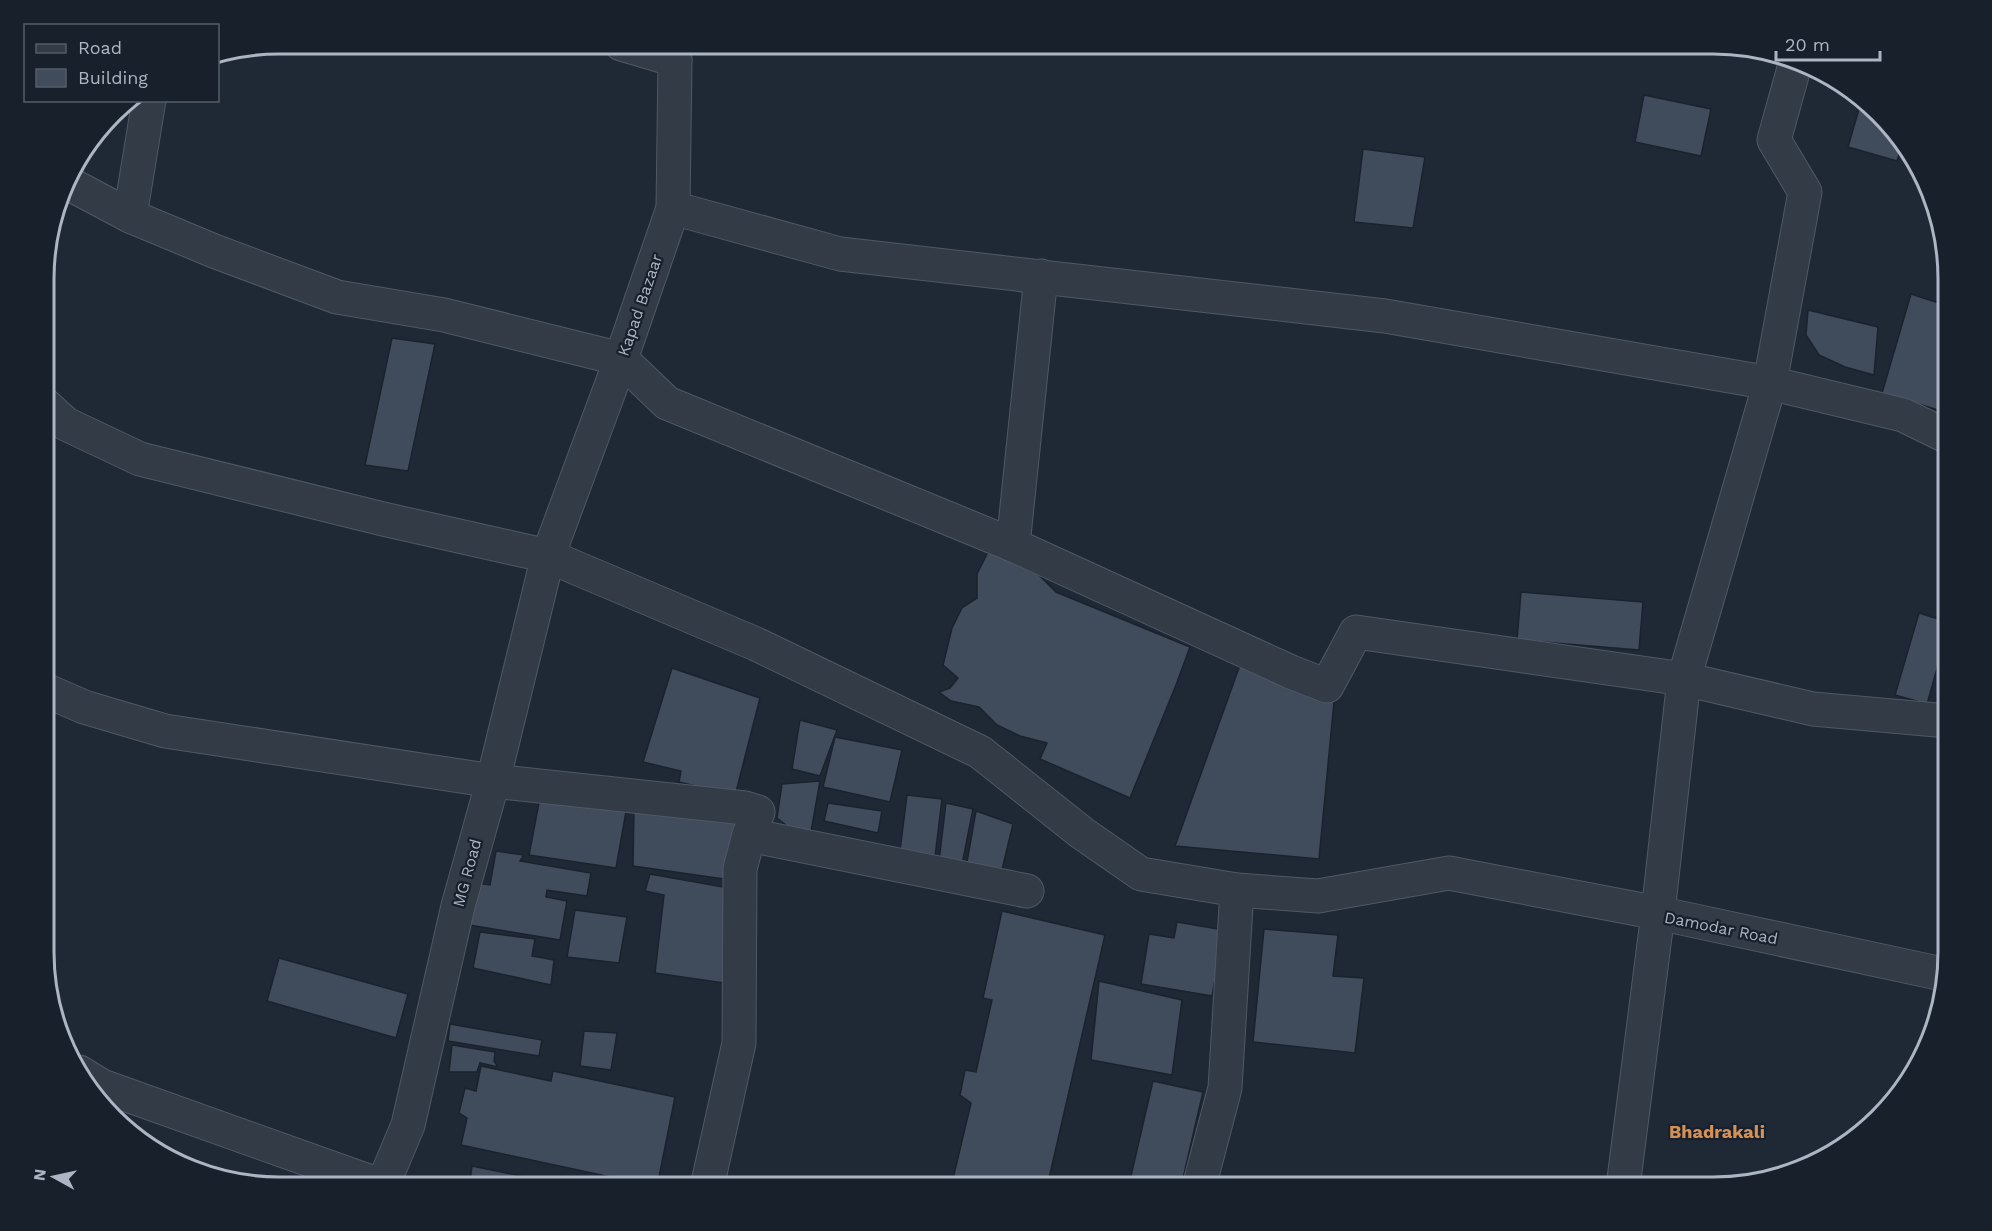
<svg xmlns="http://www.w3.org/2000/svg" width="1992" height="1231" font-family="'Work Sans',sans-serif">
<rect width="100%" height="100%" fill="#1f2936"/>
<g fill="#404b5b" stroke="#1a222d" stroke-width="1.5">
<path d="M1644,95l67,14 -10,47 -66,-14z"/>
<path d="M1861,102l41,43 -5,16 -49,-14z"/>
<path d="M1363,149l62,8 -12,71 -59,-6z"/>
<path d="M1911,294l37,12v107l-66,-20z"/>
<path d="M1808,310l70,17 -4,48 -29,-8 -26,-12 -13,-20z"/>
<path d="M392,338l43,6 -27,127 -43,-6z"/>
<path d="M988,552l45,17 23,23 134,55 -14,38 -46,113 -90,-39 7,-16 -27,-7 -23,-11 -18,-18 -28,-6 -12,-9 11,-4 8,-10 -15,-13 9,-37 10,-20 15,-10v-24z"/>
<path d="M1521,592l122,10 -4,48 -122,-10z"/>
<path d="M1919,613l29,9v8l-21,74 -32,-9z"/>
<path d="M1240,665l94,37 -15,157 -144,-13z"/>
<path d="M672,668l88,30 -25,98 -56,-14 2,-11 -38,-9z"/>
<path d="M800,720l37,10 -17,46 -28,-7z"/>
<path d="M835,737l67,13 -12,52 -67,-15z"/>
<path d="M820,781l-11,62 -32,-25 5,-34z"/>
<path d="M541,792l86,14 -11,62 -87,-13z"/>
<path d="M907,795l35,4 -8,66 -35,-7z"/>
<path d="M828,803l54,8 -4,22 -54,-12z"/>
<path d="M946,803l27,6 -12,61 -23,-1z"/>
<path d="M634,805l103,18 -6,57 -98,-14z"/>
<path d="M976,811l37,13 -13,54 -35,-5z"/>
<path d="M496,851l28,4 -4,6 71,12 -4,23 -40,-6 -1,7 21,4 -7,39 -97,-16 7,-42 20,3z"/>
<path d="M650,874l79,14 -5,95 -69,-10 9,-78 -19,-4z"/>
<path d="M575,910l52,7 -8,46 -52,-6z"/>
<path d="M1002,911l103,24 -58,252h-96l20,-84 -11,-8 5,-25 11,2 16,-72 -9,-2z"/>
<path d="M1177,922l47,8 -12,66 -71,-12 8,-50 25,4z"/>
<path d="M1264,929l74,6 -5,41 31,2 -9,75 -102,-11z"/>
<path d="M480,932l55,7 -3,17 22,4 -3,25 -78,-17z"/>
<path d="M279,958l129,36 -12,44 -129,-37z"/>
<path d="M1099,981l83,19 -10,75 -81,-15z"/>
<path d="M450,1024l92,16 -3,16 -91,-15z"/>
<path d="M584,1031l33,2 -6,37 -31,-4z"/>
<path d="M452,1045l43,7 -1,9 4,6 -18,-4 -3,9h-28z"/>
<path d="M481,1066l70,15 2,-10 122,26 -18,90 -196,-42 6,-27 -8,-5 6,-25 11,3z"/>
<path d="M1153,1081l50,11 -22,95h-21l-30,-7z"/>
<path d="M472,1166l64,13 -1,8h-66z"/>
</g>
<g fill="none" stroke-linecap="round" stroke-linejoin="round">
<g stroke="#505865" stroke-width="35">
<g id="minor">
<path d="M621,44l54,16"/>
<path d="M66,182l64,34 84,35 123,46 107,18 177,44 46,44 346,142 278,127 36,14 29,-54 328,47 129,30 135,12"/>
<path d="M673,208l167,46 545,62 385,67 133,32 45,22"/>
<path d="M130,216l19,-116"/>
<path d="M45,405l21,19 74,35 243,60 165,37 208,88 224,108 102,81 59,41 96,16 81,6 131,-23 209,40 289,62"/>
<path d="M1013,545l28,-269"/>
<path d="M45,690l39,17 81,24 328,50 252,27 13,4 -9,23 -9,34 -1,174 -32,144"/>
<path d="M749,835l278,56"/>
<path d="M79,1072l23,14 283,101"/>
<path d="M382,1187l26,-62 50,-219 35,-125 55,-225 73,-197 52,-151 2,-148 -2,-16"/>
<path d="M1199,1187l26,-99 12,-198"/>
<path d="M1623,1187l35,-274 26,-234 86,-296 35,-191 -31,-52 22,-79"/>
</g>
</g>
<path stroke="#3f5255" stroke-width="4" stroke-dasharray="4.5 4.5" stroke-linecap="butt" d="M1926,1048l5,-41"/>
<use href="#minor" stroke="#333b47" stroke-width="33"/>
</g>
<g text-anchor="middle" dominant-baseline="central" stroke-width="4.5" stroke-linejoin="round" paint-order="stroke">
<g font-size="16" fill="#adb5c4" stroke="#18202b">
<text transform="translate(640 305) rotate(-71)">Kapad Bazaar</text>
<text transform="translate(467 873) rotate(-75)">MG Road</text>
<text transform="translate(1721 928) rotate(11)">Damodar Road</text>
</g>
<g font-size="18" font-weight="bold" fill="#d39158" stroke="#18202b">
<text x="1717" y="1131">Bhadrakali</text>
</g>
</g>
<path d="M0 0H1992V1231H0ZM279 54H1713A225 225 0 0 1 1938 279V952A225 225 0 0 1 1713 1177H279A225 225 0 0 1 54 952V279A225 225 0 0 1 279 54Z" fill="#18202b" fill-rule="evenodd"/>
<path fill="none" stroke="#adb5c4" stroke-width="3" d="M279 54H1713A225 225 0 0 1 1938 279V952A225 225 0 0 1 1713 1177H279A225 225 0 0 1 54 952V279A225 225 0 0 1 279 54Z"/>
<rect x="24" y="24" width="195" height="78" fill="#18202b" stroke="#545c68" stroke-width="1.5"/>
<rect x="36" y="44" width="30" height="9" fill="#333b47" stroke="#545c68" stroke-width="1.5"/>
<text x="78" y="54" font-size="18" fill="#adb5c4">Road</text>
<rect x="36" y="69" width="30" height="18" fill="#404b5b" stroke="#545c68" stroke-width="1.5"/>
<text x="78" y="84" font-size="18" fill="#adb5c4">Building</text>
<g transform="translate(54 1177) rotate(278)" stroke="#18202b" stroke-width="4.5" paint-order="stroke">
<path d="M0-4.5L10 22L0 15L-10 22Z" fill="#adb5c4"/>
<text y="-9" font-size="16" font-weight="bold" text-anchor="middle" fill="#adb5c4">N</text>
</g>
<path d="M1776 51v9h104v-9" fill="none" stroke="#adb5c4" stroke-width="3"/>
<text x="1785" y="51" font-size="18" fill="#adb5c4" stroke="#18202b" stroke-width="4.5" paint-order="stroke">20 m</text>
</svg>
